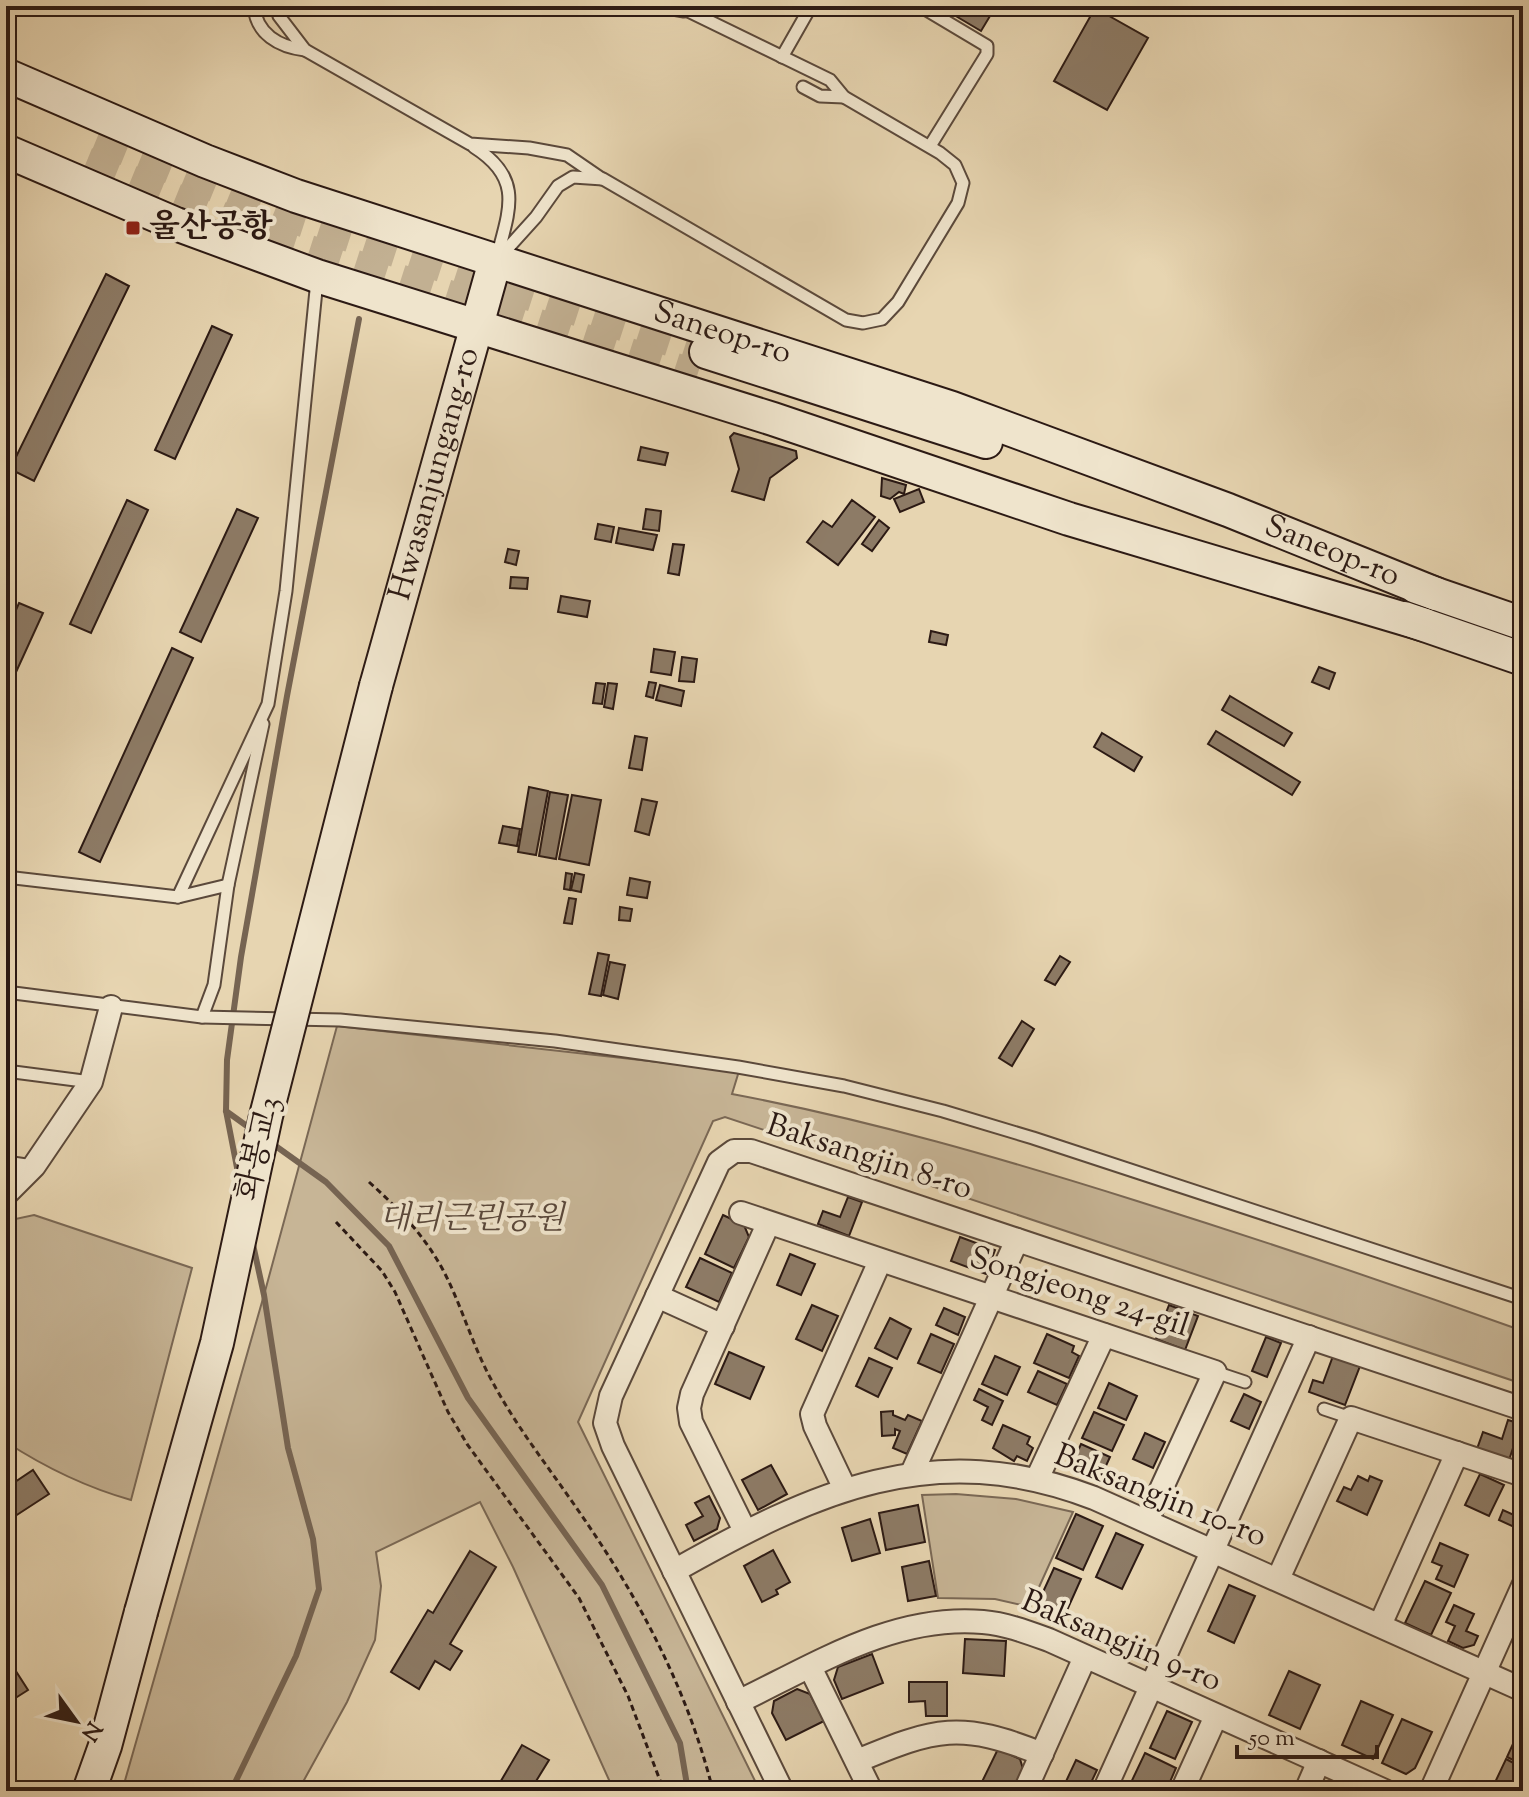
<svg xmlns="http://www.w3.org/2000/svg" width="1529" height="1797" font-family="'Sorts Mill Goudy','Noto Serif KR',serif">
<rect width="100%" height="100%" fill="#e7d5b1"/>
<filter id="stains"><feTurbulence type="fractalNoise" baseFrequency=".0025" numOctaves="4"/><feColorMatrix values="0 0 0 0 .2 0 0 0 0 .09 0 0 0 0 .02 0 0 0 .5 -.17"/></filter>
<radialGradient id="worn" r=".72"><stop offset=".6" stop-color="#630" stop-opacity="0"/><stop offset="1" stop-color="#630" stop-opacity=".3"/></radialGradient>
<g fill="#c7b596" stroke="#7a6855" stroke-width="2">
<path d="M337,1026l402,45 -7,23c138,26 272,65 405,107 130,41 258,84 386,130v53l-798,-267 -12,4 -135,301 182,369h-146l-101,-224 -33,-65 -104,50 5,34 -6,54 -28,62 -49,89h-176l142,-496z"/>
<path d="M34,1215l158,53 -61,232c-46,-13 -85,-32 -125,-58v-221z"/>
<path d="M956,1494l60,5 57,13 -43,95 -35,-8 -57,-1 -16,-103z"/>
</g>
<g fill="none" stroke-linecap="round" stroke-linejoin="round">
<g stroke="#766452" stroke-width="6">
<path d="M226,1111l25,18"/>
<path d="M270,1142l56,40 63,64 79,152 134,187 78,158 8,48"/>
<path d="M239,1178l-13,-67 1,-51 14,-103 46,-261 72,-377"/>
<path d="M231,1791l65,-135 23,-67 -6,-50 -25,-91 -24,-153 -12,-55"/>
</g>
</g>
<g fill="#8d7b66" stroke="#2c1a14" stroke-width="2">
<path d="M939,6h57l-15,25z"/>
<path d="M1095,8l53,30 -41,72 -53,-29z"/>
<path d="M6,246l7,3 -7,15z"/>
<path d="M106,274l23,12 -95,195 -24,-12z"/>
<path d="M212,326l20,9 -57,124 -20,-9z"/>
<path d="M734,433l62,18 1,7 -27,20 -6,22 -32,-9 7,-22 -9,-32z"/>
<path d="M641,447l27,6 -3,12 -27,-5z"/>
<path d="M882,478l24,7 -2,9 -5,-2 -9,7 -9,-3z"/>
<path d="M919,489l5,13 -24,10 -6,-13z"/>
<path d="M127,500l21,10 -57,123 -21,-9z"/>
<path d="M852,500l23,17 -37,48 -31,-23 16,-21 9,6z"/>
<path d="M237,509l21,9 -57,124 -21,-10z"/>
<path d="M646,509l15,2 -2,20 -16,-2z"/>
<path d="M879,520l10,8 -17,23 -10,-7z"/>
<path d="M598,524l16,3 -3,15 -16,-3z"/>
<path d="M619,528l38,7 -4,15 -37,-7z"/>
<path d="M673,544l11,1 -5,30 -11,-2z"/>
<path d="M508,549l11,2 -3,14 -11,-3z"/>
<path d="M511,577l17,1 -1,11 -17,-1z"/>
<path d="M561,596l29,5 -3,16 -29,-5z"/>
<path d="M19,603l24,10 -37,81v-61z"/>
<path d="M931,631l17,4 -2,10 -17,-3z"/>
<path d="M172,648l21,10 -93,204 -21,-10z"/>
<path d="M654,649l21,3 -4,23 -20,-3z"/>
<path d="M682,657l15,2 -3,23 -15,-1z"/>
<path d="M1319,667l16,6 -6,16 -17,-7z"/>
<path d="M649,682l7,1 -3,15 -7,-2z"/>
<path d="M596,683l9,1 -3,20 -9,-1z"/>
<path d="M608,683l9,1 -4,25 -9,-2z"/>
<path d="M660,685l24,6 -3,15 -25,-6z"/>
<path d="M1230,696l62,37 -8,13 -62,-36z"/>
<path d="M1216,731l84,51 -8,13 -84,-51z"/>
<path d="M1102,733l40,24 -8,14 -40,-24z"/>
<path d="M635,736l12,2 -5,32 -13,-2z"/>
<path d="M529,787l19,4 -12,64 -18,-3z"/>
<path d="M550,792l18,3 -12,64 -17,-3z"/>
<path d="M572,795l29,5 -12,65 -30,-6z"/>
<path d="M642,799l15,3 -8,33 -14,-4z"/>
<path d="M503,826l17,3 -3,17 -18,-3z"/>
<path d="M566,873l6,1 -2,16 -6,-1z"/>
<path d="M575,873l9,2 -3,17 -10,-2z"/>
<path d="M630,878l20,4 -3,16 -20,-3z"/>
<path d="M569,898l7,1 -4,25 -8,-1z"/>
<path d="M620,907l12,2 -2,12 -11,-1z"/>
<path d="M598,953l11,2 -8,41 -12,-2z"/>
<path d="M1060,956l10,6 -15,23 -10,-5z"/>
<path d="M610,962l15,3 -7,34 -15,-4z"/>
<path d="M1022,1021l12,8 -22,37 -13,-8z"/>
<path d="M848,1197l14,5 -13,34 -31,-12 5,-13 17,6z"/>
<path d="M723,1215l21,10 5,12 -15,31 -29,-14z"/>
<path d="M960,1237l35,13 -9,24 -35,-13z"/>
<path d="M790,1254l25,10 -14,31 -24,-10z"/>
<path d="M700,1258l32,15 -13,29 -33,-15z"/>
<path d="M812,1305l26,11 -16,35 -26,-12z"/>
<path d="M1169,1305l29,11 -13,34 -29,-11z"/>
<path d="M944,1308l21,9 -7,18 -22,-10z"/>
<path d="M890,1318l21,11 -14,30 -22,-11z"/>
<path d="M931,1334l23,10 -13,29 -23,-10z"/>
<path d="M1047,1334l27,12 -2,6 7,4 -10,22 -35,-15z"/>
<path d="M1266,1337l15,6 -14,34 -15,-6z"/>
<path d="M729,1352l35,15 -14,32 -35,-15z"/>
<path d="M995,1356l25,11 -13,28 -25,-11z"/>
<path d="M1333,1356l27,10 -15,39 -36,-13 4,-12 10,3z"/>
<path d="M869,1358l23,10 -14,29 -22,-11z"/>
<path d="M1038,1371l29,13 -10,21 -29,-13z"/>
<path d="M1109,1383l28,13 -11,24 -28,-12z"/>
<path d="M979,1389l24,12 -11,24 -10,-5 6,-13 -14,-7z"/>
<path d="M1244,1394l17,8 -12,27 -18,-8z"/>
<path d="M893,1411v4l12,5 3,-5 14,6 -15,33 -14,-6 7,-17 -5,-2v6l-13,1 -1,-24z"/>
<path d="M1094,1412l30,13 -12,26 -30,-13z"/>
<path d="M1508,1420l13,4 -12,36 -32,-11 6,-17 19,7z"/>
<path d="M1003,1425l27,12 -3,7 6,4 -6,13 -10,-5 -3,5 -21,-13z"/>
<path d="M1145,1433l20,9 -12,26 -20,-9z"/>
<path d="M1081,1444l29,13 -12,26 -13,-7 6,-13 -15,-8z"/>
<path d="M771,1465l16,29 -29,16 -16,-30z"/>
<path d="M33,1470l16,24 -43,28v-34z"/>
<path d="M1480,1474l24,11 -15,31 -24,-11z"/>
<path d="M1358,1476l10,5 2,-5 12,5 -15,34 -30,-14 7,-14 7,3z"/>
<path d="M709,1496l11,22 -3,11 -23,12 -8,-16 17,-9 -8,-13z"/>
<path d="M1523,1501v30l-24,-11 4,-10 13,6z"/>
<path d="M918,1505l7,37 -39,8 -7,-37z"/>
<path d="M1076,1514l27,12 -20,44 -27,-12z"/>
<path d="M870,1519l10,34 -28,8 -10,-33z"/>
<path d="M1116,1533l27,12 -21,44 -26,-12z"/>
<path d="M1440,1543l28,12 -14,32 -18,-8 6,-13 -10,-4z"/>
<path d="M773,1550l17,32 -14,8 2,4 -16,8 -18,-36z"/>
<path d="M470,1551l26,16 -46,77 12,7 -12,19 -15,-9 -16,28 -28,-17 37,-62 5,3z"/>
<path d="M929,1561l7,35 -28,5 -6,-34z"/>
<path d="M1054,1568l27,11 -17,38 -27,-12z"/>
<path d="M1425,1581l26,12 -20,42 -26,-12z"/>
<path d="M1229,1585l26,11 -21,47 -26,-12z"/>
<path d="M1454,1605l20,9 -8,17 12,5 -4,9 -11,3 -15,-7 7,-15 -9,-4z"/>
<path d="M965,1639l41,2 -2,35 -41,-3z"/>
<path d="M872,1654l11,29 -41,16 -8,-19 4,-13z"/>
<path d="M1523,1655v21l-8,-3z"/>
<path d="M12,1665l16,25 -22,14v-35z"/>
<path d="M1289,1671l31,14 -20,44 -31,-14z"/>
<path d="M909,1682h38v34h-21l-1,-15 -16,1z"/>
<path d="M797,1689l13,5 14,27 -38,19 -14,-27 2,-12z"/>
<path d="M1361,1701l32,14 -20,44 -31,-14z"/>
<path d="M1167,1711l25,11 -17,37 -25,-11z"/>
<path d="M1402,1719l30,13 -17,36 -9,6 -24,-11z"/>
<path d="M1523,1722v43l-16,-8z"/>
<path d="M522,1745l27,15 -19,31h-35z"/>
<path d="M998,1749l22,10 3,10 -10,22h-27l-7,-3z"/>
<path d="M1145,1753l31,15 -10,23h-39z"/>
<path d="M1506,1759l17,9v23h-32z"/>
<path d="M1076,1760l21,10 -10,21h-23l-2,-1z"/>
<path d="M1328,1782l10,4 10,5h-24z"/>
</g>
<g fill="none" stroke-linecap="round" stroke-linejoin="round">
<g stroke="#c2b092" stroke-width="32" stroke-dasharray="32 16" stroke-linecap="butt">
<path d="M97,138l191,78 418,136"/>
<path d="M86,163l192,78 419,135"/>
</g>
<g stroke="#5b493b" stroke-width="15">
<g id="lane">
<path d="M254,6c2,28 25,41 51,44"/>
<path d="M276,6l3,10 26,34 165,94 59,4 38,7 35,24"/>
<path d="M656,6l28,5"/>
<path d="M920,6l67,40v8l-57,92"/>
<path d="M782,57l29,-51"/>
<path d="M803,87l17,9 24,1"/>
<path d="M474,147c49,31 36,61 23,110"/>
<path d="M499,258l37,-41 22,-31 15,-9 30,2 243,141 17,3 19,-4 16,-17 60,-99 5,-20 -8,-18 -15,-12 -96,-56 -14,-17 -152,-74"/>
<path d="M6,877l172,20 50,-12"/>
<path d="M178,897l90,-193 18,-113 31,-311"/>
<path d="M6,992l196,25 12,-32 14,-100 35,-161"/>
<path d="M202,1017l138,3 215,21 183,26 106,19 99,25 90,27 490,161"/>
<path d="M6,1071l85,11"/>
<path d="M6,1162l27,4"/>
<path d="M1215,1372l30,10"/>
<path d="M1324,1409l27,9"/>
</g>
</g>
<g stroke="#5b493b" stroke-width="26">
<g id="street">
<path d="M6,1194l28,-28 57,-84 20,-75"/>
<path d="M741,1213l474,159 -68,148"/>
<path d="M657,1296l66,30"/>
<path d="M912,1473l105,-233"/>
<path d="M1037,1479l67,-144"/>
<path d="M845,1489l-30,-63 -3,-12 68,-153"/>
<path d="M745,1531l-54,-109 -2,-14 3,-14 76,-170"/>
<path d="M674,1571c140,-79 259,-135 420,-73l429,192"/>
<path d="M1278,1579l73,-161 172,57"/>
<path d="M1380,1625l77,-172"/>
<path d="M810,1667l61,124"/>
<path d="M738,1702c77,-37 156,-88 245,-80 23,2 44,10 66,18l336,151"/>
<path d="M857,1761c79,-33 103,-40 185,-7"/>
<path d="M782,1791l-169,-345 -8,-23 6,-27 108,-234 15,-11h17l772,258"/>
<path d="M1025,1791l60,-134"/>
<path d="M1104,1791l205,-454"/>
<path d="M1182,1791l34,-75"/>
<path d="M1306,1791l13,-30"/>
<path d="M1431,1791l92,-205"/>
</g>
</g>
<g stroke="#2c1a14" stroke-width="36">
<g id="secondary">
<path id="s1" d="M6,75l199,86 91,35 656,212 276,102 208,84"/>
<path d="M6,151l170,73 141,52 456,143 296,100 356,106"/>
<path d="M706,352l280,90"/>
<path d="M1416,587l107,37"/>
<path d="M1404,618l119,41"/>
<path id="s2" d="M376,686l119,-425"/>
<path d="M89,1791l16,-45 36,-134"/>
</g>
</g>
<g stroke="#2c1a14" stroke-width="3" stroke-dasharray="6 4" stroke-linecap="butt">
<path d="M369,1182c29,26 55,53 74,88 19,36 29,75 49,111 25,47 58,88 88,132 59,85 108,177 133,278"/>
<path d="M336,1222l46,49 13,21 53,120 19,32 112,154 49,98 36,95"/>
</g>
<use href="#lane" stroke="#efe4cc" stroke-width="11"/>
<use href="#street" stroke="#efe4cc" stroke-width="22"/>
<use href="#secondary" stroke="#efe4cc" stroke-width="32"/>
<g stroke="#2c1a14" stroke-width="36" stroke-linecap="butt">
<path id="secondary-bridge" d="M141,1612l76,-269 49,-227 110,-430"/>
</g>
<use href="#secondary-bridge" stroke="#efe4cc" stroke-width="32"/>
</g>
<rect fill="#8f2418" stroke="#efe4cc" stroke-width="3" x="125" y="220" width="16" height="16" rx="4"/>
<g text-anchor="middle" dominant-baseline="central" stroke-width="8" stroke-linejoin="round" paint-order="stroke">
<g font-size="32" font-weight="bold" fill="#2c1a14" stroke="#efe4cc" text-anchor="start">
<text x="149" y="228">울산공항</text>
</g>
<g font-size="32" fill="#2c1a14" stroke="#efe4cc">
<text stroke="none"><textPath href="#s1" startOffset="762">Saneop-ro</textPath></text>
<text stroke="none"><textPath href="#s2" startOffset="220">Hwasanjungang-ro</textPath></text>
<text stroke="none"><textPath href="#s1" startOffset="1410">Saneop-ro</textPath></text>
<text transform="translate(260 1149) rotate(-77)">화봉교3</text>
<text transform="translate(869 1158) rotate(18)">Baksangjin 8-ro</text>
<text transform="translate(1079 1293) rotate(18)">Songjeong 24-gil</text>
<text transform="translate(1160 1497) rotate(22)">Baksangjin 10-ro</text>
<text transform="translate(1121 1642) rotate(23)">Baksangjin 9-ro</text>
</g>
<g font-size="32" font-style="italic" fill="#5a483b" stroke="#efe4cc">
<text x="472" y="1220">대리근린공원</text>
</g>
</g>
<rect width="1529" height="1797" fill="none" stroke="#e7d5b1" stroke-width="32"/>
<rect x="8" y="8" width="1513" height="1781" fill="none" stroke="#2c1a14" stroke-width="4"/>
<rect x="16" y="16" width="1497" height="1765" fill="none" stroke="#2c1a14" stroke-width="2"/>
<g transform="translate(76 1721) rotate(123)" stroke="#efe4cc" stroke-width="6" paint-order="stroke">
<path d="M0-6L14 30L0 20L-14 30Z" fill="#2c1a14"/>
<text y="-12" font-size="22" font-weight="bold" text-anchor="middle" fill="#2c1a14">N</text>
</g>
<path d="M1237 1745v12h140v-12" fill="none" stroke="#2c1a14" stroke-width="4"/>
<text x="1249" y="1745" font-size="24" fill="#2c1a14" stroke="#efe4cc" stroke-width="6" paint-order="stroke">50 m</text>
<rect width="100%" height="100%" filter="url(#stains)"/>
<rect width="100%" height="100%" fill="url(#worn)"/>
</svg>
